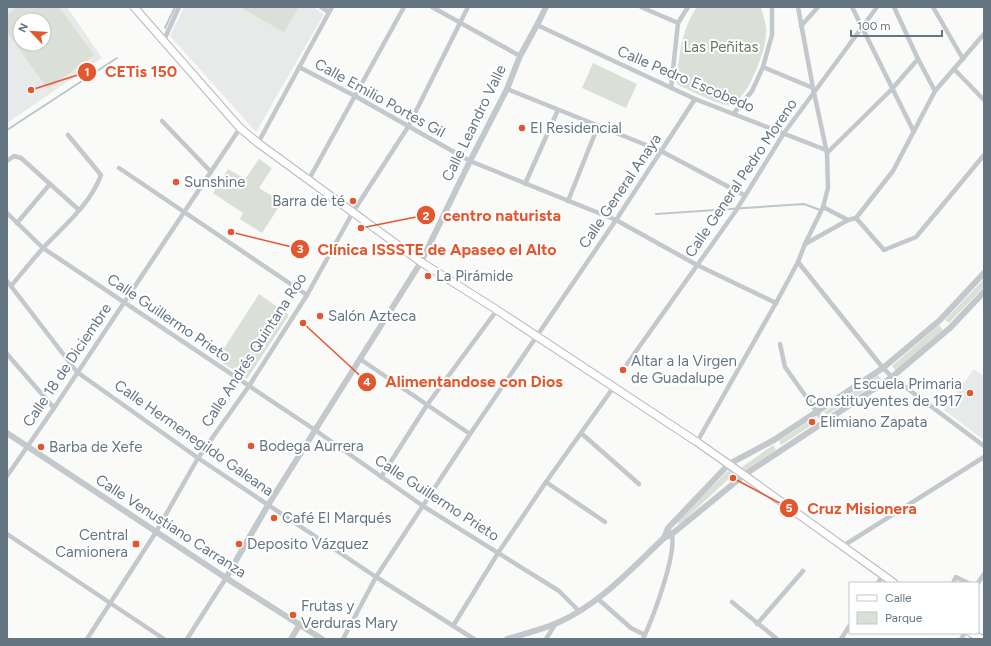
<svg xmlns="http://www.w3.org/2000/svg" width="991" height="646" font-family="Figtree,sans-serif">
<rect width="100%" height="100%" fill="#fafaf8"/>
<g fill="#e8e9e9" fill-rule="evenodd">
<path d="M8,7h59l35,51 -95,65v-115zM20,20h24v24h-24z"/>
<path d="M184,7h129l11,7 -68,118 -86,-96z"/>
<path d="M974,369l10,7v64l-40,-30z"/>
</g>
<g fill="#dadfd7" fill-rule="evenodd">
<path d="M18,7h41l35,48 -46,34 -41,-57v-17zM20,20h24v24h-24z"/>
<path d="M240,7h59l-15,25z"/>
<path d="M697,7h64c2,9 6,17 5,27 0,16 -19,67 -36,71 -7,2 -40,-15 -48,-18l-5,-3 -1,-3c4,-27 5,-51 21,-74z"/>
<path d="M593,63l44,21 -11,24 -44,-20z"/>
<path d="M259,159l13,9 -13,20 23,14 -20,31 -22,-14 3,-6 -30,-20 15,-24 17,10z"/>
<path d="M984,279v8l-35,36 -4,-3z"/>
<path d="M259,294l30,21 -42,64 -30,-20z"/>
<path d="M939,325l4,5 -47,41 -4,-5z"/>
<path d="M878,375l4,5 -55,35 -3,-3z"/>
<path d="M815,417l3,4 -37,24 -2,-4z"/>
<path d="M773,445l3,5 -31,21 -3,-4z"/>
<path d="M730,469l5,4 -54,50 -4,1 3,-6z"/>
</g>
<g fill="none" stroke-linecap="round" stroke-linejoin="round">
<g stroke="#bbc7cb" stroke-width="2">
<path d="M165,28l10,-21"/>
<path d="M7,130l110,-72"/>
<path d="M656,214l148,-10 16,6"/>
</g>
<g stroke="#b5babe" stroke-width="9">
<g id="primary">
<path d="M134,7l106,121 18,15 163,119 76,48 200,132 47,33 150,108"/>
<path d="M971,633l11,6"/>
</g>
</g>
<g stroke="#c3c8cc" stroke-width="4.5">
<path d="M321,7l8,5"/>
<path d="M432,7l88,49"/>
<path d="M641,7l37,16"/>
<path d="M852,7l62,125"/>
<path d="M894,7l24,52 17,32"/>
<path d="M933,7l30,52"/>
<path d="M537,25l158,74 131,51"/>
<path d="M801,26l17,-19"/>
<path d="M164,40l15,-33"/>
<path d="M299,67l56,29 115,65 146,59 81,45 79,38"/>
<path d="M763,67l50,21"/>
<path d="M954,69l30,31"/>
<path d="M671,88l7,-65 10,-16"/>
<path d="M507,89l154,62 83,44"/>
<path d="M734,113l18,-22 11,-24 9,-32v-28"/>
<path d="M162,121l49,51"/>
<path d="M258,143l74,-136"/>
<path d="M827,153l65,-64 26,-30"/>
<path d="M7,161l7,-5 7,2 58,52"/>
<path d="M119,168l188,127"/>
<path d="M308,181l96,-174"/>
<path d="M525,184l33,-74"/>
<path d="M568,201l30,-75"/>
<path d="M823,207l25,13"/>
<path d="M7,213l36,35 272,182 108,76 136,85 20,20"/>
<path d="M856,218l28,32 32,-13 68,-82"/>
<path d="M17,223l33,-39"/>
<path d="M805,244l43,-24 8,-2 37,-47 42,-80 49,-57"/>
<path d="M798,262l85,106 9,9 92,69"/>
<path d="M7,281l70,91 121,86 178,119 98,62"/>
<path d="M11,286c11,-13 22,-27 34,-40 20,-21 46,-43 56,-71l-33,-40"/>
<path d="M780,344l5,23 39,55"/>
<path d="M7,354l47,54"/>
<path d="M360,359l110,75"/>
<path d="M627,364l108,-152 49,-79 93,-126"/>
<path d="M581,433l58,51"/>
<path d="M697,442l79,-139 22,-41 7,-18 18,-37 5,-19 -1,-35 -14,-65 -15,-81"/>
<path d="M7,476l47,-68 186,-280"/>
<path d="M381,477l46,-72 70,-95"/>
<path d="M546,482l59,40"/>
<path d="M7,534l157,105"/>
<path d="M843,546l141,-89"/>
<path d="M878,583l5,-8"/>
<path d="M953,583l3,-6 12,6"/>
<path d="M978,583l6,-9"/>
<path d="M598,599l33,29 14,7"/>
<path d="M732,602l45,37"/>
<path d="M757,624l46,-53"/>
<path d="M453,626l45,-73 48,-71 67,-94"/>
<path d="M87,639l69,-107 42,-74 51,-72 58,-91 46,-83 55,-85 60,-120"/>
<path d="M187,639l39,-61"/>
<path d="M343,639l33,-62 94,-143 146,-214 79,-121"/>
<path d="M546,639l10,-16"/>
<path d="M643,639c9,-19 36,-89 28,-107"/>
<path d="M841,639l9,-14"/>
<path d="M961,639l4,-6"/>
</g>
<g stroke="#c3c8cc" stroke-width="6">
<path d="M7,433l219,145 96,61"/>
<path d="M664,538l4,-10 61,-64 45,-24 109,-72 57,-48 44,-47"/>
<path d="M226,578l42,-73 153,-243 49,-101 37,-72 13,-33 17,-31 9,-18"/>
<path d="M291,639l9,-15"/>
<path d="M507,639c16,-5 34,-9 50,-16 42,-18 74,-54 107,-85l8,-4 72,-59 148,-98 58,-49 34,-36"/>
</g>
<use href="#primary" stroke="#fff" stroke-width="7"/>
</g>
<g fill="#e4572e" stroke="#fff" stroke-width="1.5">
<circle cx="522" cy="128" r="4"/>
<circle cx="176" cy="182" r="4"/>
<circle cx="353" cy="201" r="4"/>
<circle cx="428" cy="276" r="4"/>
<circle cx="320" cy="316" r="4"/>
<circle cx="623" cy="370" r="4"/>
<circle cx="970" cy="393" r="4"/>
<circle cx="812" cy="422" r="4"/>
<circle cx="251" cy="446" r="4"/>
<circle cx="41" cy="447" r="4"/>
<circle cx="274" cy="518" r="4"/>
<rect x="132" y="540" width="8" height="8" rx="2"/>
<circle cx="239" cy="544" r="4"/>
<circle cx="293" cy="615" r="4"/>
</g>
<g text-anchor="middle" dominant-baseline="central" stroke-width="4" stroke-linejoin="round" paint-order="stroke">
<g font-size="15" fill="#687a64" stroke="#fff">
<text x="721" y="47">Las Peñitas</text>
</g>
<g font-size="15" fill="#657683" stroke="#fff">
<text transform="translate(686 79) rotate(23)">Calle Pedro Escobedo</text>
<text transform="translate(380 98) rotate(29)">Calle Emilio Portes Gil</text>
<text transform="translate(474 123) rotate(-64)">Calle Leandro Valle</text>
<text transform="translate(741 178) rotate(-56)">Calle General Pedro Moreno</text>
<text transform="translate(620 191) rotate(-56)">Calle General Anaya</text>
<text transform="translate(169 318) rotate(34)">Calle Guillermo Prieto</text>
<text transform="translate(254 350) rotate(-57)">Calle Andrés Quintana Roo</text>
<text transform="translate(67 365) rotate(-56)">Calle 18 de Diciembre</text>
<text transform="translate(194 438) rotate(35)">Calle Hermenegildo Galeana</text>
<text transform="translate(437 498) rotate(33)">Calle Guillermo Prieto</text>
<text transform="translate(171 526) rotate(33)">Calle Venustiano Carranza</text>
</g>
<g font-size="15" fill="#657683" stroke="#fff" text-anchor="start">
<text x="530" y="128">El Residencial</text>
<text x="184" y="182">Sunshine</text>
<text x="345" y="201" text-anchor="end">Barra de té</text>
<text x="436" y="276">La Pirámide</text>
<text x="328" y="316">Salón Azteca</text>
<text x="631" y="361">Altar a la Virgen<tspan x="631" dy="17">de Guadalupe</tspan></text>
<text x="962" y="384" text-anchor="end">Escuela Primaria<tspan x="962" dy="17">Constituyentes de 1917</tspan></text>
<text x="820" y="422">Elimiano Zapata</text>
<text x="259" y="446">Bodega Aurrera</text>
<text x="49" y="447">Barba de Xefe</text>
<text x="282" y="518">Café El Marqués</text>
<text x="128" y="535" text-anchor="end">Central<tspan x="128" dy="17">Camionera</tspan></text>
<text x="247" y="544">Deposito Vázquez</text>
<text x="301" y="606">Frutas y<tspan x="301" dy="17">Verduras Mary</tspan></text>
</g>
</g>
<path fill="none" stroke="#e4572e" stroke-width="1.5" d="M31 90L87 72M361 228L426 215M231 232L300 249M303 323L367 382M733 478L789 508"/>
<g fill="#e4572e" stroke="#fff" stroke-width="1.5">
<circle cx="31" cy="90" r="4"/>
<circle cx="361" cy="228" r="4"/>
<circle cx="231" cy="232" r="4"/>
<circle cx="303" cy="323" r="4"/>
<circle cx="733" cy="478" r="4"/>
<circle cx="87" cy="72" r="10"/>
<circle cx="426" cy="215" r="10"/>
<circle cx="300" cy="249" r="10"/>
<circle cx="367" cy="382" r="10"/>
<circle cx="789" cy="508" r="10"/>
</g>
<g font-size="12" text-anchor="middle" font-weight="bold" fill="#fff">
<text x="87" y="76">1</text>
<text x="426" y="220">2</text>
<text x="300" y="253">3</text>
<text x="367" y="386">4</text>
<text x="789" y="512">5</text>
</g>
<g font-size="16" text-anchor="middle" font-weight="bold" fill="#e4572e" stroke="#fff" stroke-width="4" stroke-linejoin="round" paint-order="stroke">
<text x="141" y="77">CETis 150</text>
<text x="502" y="221">centro naturista</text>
<text x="437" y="255">Clínica ISSSTE de Apaseo el Alto</text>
<text x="474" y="387">Alimentandose con Dios</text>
<text x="862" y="514">Cruz Misionera</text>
</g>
<rect width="991" height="646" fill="none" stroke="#657683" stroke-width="16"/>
<rect x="849" y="582" width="130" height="52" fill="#ffffff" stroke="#c1c8cd"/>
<rect x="857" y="595" width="20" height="6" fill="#ffffff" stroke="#c1c8cd"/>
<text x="885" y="602" font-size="12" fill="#657683">Calle</text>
<rect x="857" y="612" width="20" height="12" fill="#dadfd7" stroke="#c1c8cd"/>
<text x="885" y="622" font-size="12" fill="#657683">Parque</text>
<g transform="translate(32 32) rotate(295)"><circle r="19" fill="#ffffff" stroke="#c1c8cd"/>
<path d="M0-3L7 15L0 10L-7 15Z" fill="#e4572e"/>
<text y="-6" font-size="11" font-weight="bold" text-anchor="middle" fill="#657683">N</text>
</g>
<path d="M851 30v6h91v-6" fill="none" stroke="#657683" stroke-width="2"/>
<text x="857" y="30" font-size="12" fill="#657683" stroke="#ffffff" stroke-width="3" paint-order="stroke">100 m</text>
</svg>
